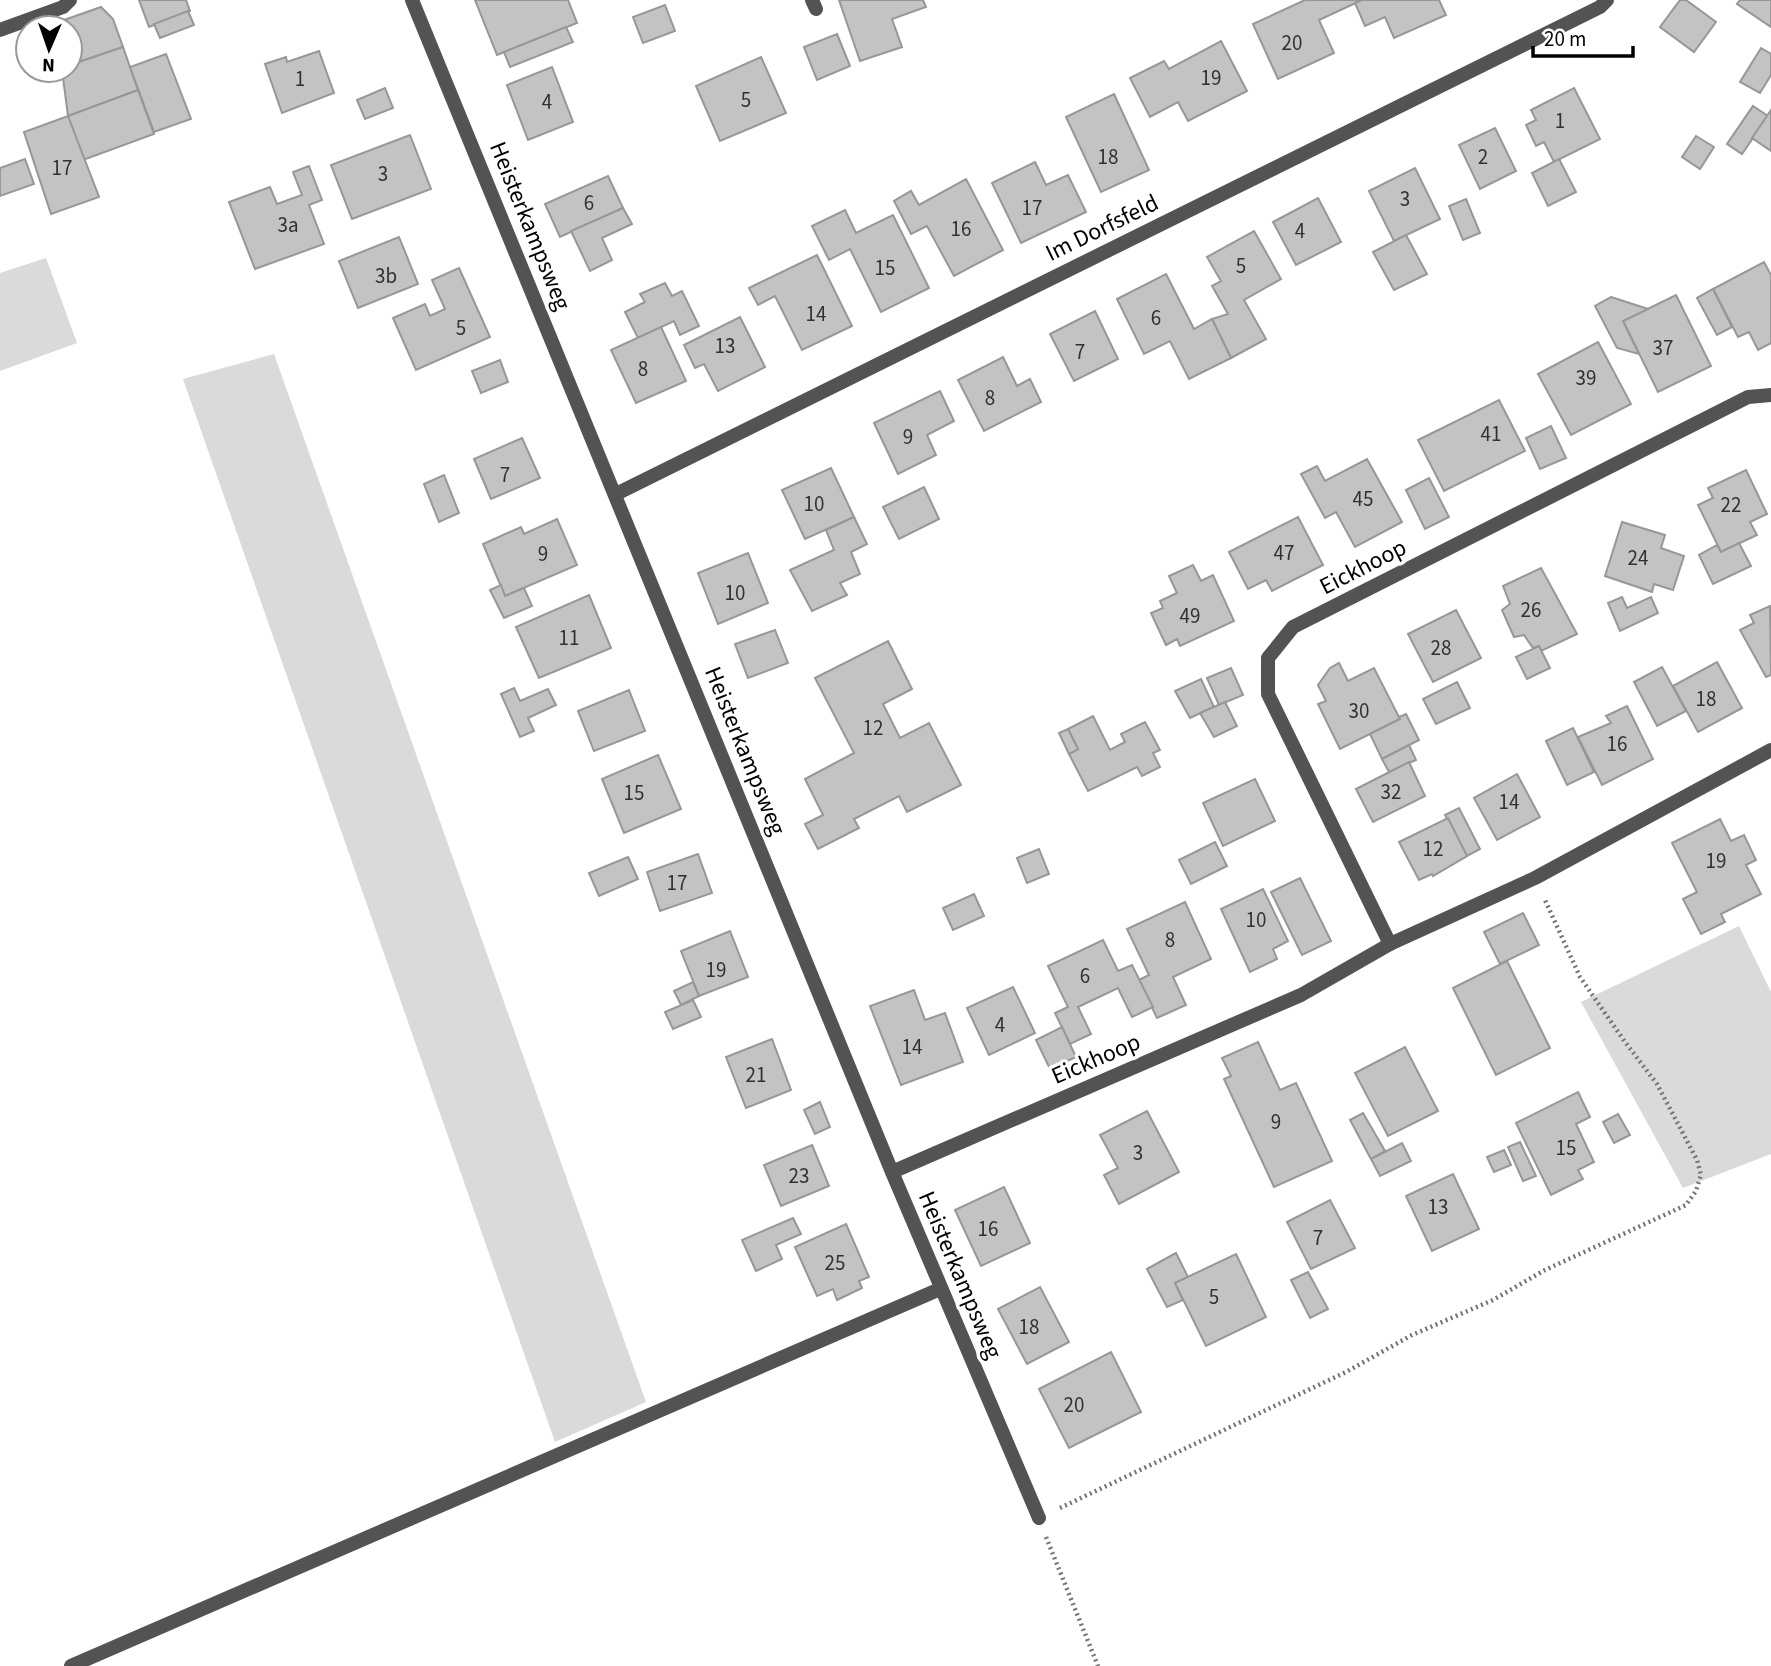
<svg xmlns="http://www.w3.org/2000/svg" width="1771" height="1666" font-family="'Source Sans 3',sans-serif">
<rect width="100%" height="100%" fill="#fff"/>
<g fill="#dadada">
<path d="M46,258l31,85 -77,28v-98z"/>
<path d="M274,354l372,1048 -91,40 -372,-1063z"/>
<path d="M1739,926l32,66v162l-88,34 -102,-186z"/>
</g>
<g fill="#c3c3c3" stroke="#979797" stroke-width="2">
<path d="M139,0h47l4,11 -41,16z"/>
<path d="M475,0h93l9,23 -80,32z"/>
<path d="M839,0h84l3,7 -34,12 10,28 -42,14z"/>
<path d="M1305,0h57l-43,20 15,33 -56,26 -25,-55z"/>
<path d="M1362,0h77l7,15 -52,23 -9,-21 -20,9 -10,-23z"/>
<path d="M1680,0h6l30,22 -22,30 -34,-25z"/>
<path d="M1740,0h31v27l-34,-23z"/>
<path d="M665,5l10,26 -32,12 -10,-26z"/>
<path d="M101,7l12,12 10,28 -53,18v-37l-23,-2z"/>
<path d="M188,11l6,14 -34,13 -6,-14z"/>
<path d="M566,27l7,15 -63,25 -6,-15z"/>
<path d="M837,34l13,32 -33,14 -13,-33z"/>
<path d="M1221,41l26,50 -59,30 -10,-19 -28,15 -20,-39 34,-17 5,8z"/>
<path d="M123,47l15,43 -70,26 -6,-46h8v-5z"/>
<path d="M1761,48l10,6v21l-11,18 -20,-11z"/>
<path d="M319,51l15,42 -52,20 -17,-49 21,-7 1,5z"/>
<path d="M166,54l25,65 -37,13 -24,-65z"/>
<path d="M761,57l25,56 -66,28 -24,-55z"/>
<path d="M552,67l21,55 -45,18 -21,-55z"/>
<path d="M385,88l8,20 -28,11 -8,-19z"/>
<path d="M1574,88l26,51 -46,23 -10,-20 -8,4 -10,-21 10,-5 -5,-10z"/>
<path d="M138,90l16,44 -71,26 -15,-44z"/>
<path d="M1114,94l35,76 -48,22 -35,-75z"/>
<path d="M1753,106l15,10 -26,38 -15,-10z"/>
<path d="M1771,110v41l-19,-13z"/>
<path d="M68,116l31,81 -48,17 -27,-82z"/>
<path d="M1495,128l21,43 -36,18 -21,-44z"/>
<path d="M410,135l21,54 -79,30 -21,-54z"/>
<path d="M1696,136l18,11 -14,22 -18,-12z"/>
<path d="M25,159l9,25 -34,12v-28z"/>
<path d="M1559,159l17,33 -28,14 -16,-33z"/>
<path d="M1035,162l11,23 22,-10 18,37 -65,31 -29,-60z"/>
<path d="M309,166l13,34 -13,5 15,39 -69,25 -26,-67 41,-15 7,17 25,-9 -9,-23z"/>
<path d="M1415,168l25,51 -46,22 -25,-50z"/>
<path d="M608,176l15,32 -63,29 -15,-33z"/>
<path d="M966,179l37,71 -49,26 -27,-50 -16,8 -17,-33 17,-10 8,14z"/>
<path d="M1318,198l23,44 -45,23 -23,-43z"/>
<path d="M1466,199l14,34 -17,7 -14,-34z"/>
<path d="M623,208l9,16 -30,14 10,22 -22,11 -19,-40z"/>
<path d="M845,210l11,23 37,-18 36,73 -48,24 -31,-63 -21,11 -17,-34z"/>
<path d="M1254,231l27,48 -37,21 22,39 -35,19 -19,-39 16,-5 -16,-28 9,-5 -14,-24z"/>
<path d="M1406,235l21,39 -33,16 -21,-38z"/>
<path d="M399,237l19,47 -60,24 -19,-47z"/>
<path d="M817,255l35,71 -50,24 -27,-54 -17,9 -9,-17z"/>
<path d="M1764,262l7,13v68l-13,7 -9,-18 -11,5 -25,-48z"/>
<path d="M459,268l31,69 -74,33 -23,-52 32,-14 5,12 15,-7 -13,-29z"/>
<path d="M1166,274l28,55 18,-10 19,39 -42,21 -19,-38 -26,13 -27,-55z"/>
<path d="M665,283l7,13 10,-5 17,35 -19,9 -6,-14 -36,17 -13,-26 20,-10 -5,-8z"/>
<path d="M1713,289l19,38 -15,8 -20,-37z"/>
<path d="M1676,295l35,71 -53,26 -35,-71z"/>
<path d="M1611,297l37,12 -25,12 16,33 -22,-6 -22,-42z"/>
<path d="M1095,311l23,48 -44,22 -24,-47z"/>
<path d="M740,317l25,50 -47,24 -14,-27 -9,4 -11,-23z"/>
<path d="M661,327l25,54 -50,22 -25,-53z"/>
<path d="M1598,342l33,62 -60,31 -33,-61z"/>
<path d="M1003,357l14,29 13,-7 11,23 -57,29 -26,-51z"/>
<path d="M500,360l8,22 -27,11 -9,-22z"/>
<path d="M940,391l14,30 -27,14 9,20 -38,19 -24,-51z"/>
<path d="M1499,400l26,51 -81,40 -26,-51z"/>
<path d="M1551,426l15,32 -26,11 -14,-31z"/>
<path d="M522,438l18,40 -49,21 -17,-40z"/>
<path d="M1367,459l35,63 -47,25 -19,-35 -11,6 -24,-44 16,-8 8,15z"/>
<path d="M831,468l23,49 -49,22 -23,-49z"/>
<path d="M1746,470l21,44 -17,8 7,13 -36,17 -23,-47 15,-7 -5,-10z"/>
<path d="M444,475l15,38 -20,9 -15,-38z"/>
<path d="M1429,478l20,39 -24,12 -19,-39z"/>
<path d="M924,487l15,32 -40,20 -16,-32z"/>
<path d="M854,517l13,27 -16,8 9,22 -20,9 7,12 -35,16 -22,-41 44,-20 -8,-20z"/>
<path d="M1298,517l25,48 -51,26 -6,-11 -18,9 -19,-37z"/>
<path d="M557,519l20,46 -72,31 -22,-52 38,-17 3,7z"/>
<path d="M1622,522l43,13 -4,13 23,8 -11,34 -19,-6 -2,8 -47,-16z"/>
<path d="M1739,543l12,23 -38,18 -14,-29 18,-10 4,7z"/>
<path d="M748,553l20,50 -50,21 -20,-51z"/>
<path d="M1193,565l8,16 12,-6 21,46 -54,25 -3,-7 -11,6 -15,-32 12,-5 -3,-7 17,-8 -8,-17z"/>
<path d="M1541,568l36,66 -36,17 -2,-5 -6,2 -9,-13 -10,2 -12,-27 8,-6 -7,-18z"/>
<path d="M501,585l4,11 19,-8 8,18 -28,12 -14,-28z"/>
<path d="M589,595l22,53 -72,30 -23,-51z"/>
<path d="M1622,597l5,11 24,-11 7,16 -38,18 -12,-28z"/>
<path d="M1770,606l1,69 -5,2 -26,-47 14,-7 -4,-8z"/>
<path d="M1456,610l25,48 -48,24 -25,-48z"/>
<path d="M775,630l13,33 -40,15 -13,-34z"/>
<path d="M888,641l24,48 -29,15 17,34 29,-15 32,62 -54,27 -8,-16 -45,23 5,9 -41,21 -13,-25 18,-9 -18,-36 49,-26 -39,-75z"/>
<path d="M1539,646l11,22 -23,11 -11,-22z"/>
<path d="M1717,662l25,46 -44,24 -25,-46z"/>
<path d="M1339,663l9,18 26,-13 26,51 -60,30 -22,-45 8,-3 -8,-16 12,-17z"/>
<path d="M1662,667l24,44 -29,15 -23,-44z"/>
<path d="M1231,668l12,27 -24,10 -12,-27z"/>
<path d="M1201,679l13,28 -24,11 -15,-27z"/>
<path d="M1457,682l13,26 -34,16 -13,-25z"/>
<path d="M514,688l6,13 28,-12 8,16 -28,13 6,13 -14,6 -19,-43z"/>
<path d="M629,690l16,41 -51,20 -16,-40z"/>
<path d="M1225,702l12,24 -23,11 -14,-24z"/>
<path d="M1627,706l26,53 -51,26 -24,-48 33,-14 -5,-7z"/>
<path d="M1406,714l13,26 -37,19 -12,-25 30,-15 -1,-2z"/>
<path d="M1093,716l17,34 15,-8 -4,-8 24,-12 15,28 -7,3 7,14 -18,9 -5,-9 -49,24 -19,-37 9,-5 -10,-20z"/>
<path d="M1573,728l21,44 -27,13 -21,-44z"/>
<path d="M1068,729l10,20 -9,5 -10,-21z"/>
<path d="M1409,745l7,15 -27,12 -7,-13z"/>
<path d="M658,755l23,54 -57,24 -22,-54z"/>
<path d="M1409,762l16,34 -52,26 -17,-33z"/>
<path d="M1517,774l23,43 -43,23 -23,-42z"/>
<path d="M1255,779l20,42 -52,25 -20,-43z"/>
<path d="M1459,808l21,41 -13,7 -22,-41z"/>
<path d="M1448,818l19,38 -34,20 -1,-2 -13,6 -20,-38z"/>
<path d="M1720,819l11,22 13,-6 12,25 -10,5 15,29 -40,20 4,8 -24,12 -18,-35 14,-7 -25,-49z"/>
<path d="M1215,842l12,24 -36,18 -12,-24z"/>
<path d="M1039,849l10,25 -22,9 -10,-25z"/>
<path d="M698,854l14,39 -52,18 -13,-39z"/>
<path d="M628,857l10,22 -39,17 -10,-23z"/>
<path d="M1300,878l31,63 -29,14 -31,-63z"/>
<path d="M1263,889l25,52 -15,8 4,10 -27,13 -29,-63z"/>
<path d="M974,894l10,22 -31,14 -10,-22z"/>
<path d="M1185,902l26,57 -38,18 13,28 -29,13 -18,-38 10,-5 -22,-46z"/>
<path d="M1523,913l16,32 -39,19 -16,-32z"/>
<path d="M730,931l18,46 -49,19 -18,-45z"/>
<path d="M1103,940l15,31 14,-6 21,42 -21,10 -14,-29 -40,19 13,27 -21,10 -15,-31 13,-6 -20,-41z"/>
<path d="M1507,961l43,87 -54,27 -43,-87z"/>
<path d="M693,982l6,14 -18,9 -7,-14z"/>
<path d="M1013,987l22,46 -46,22 -22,-47z"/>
<path d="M914,990l11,30 20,-7 18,49 -62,23 -31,-79z"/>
<path d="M693,1000l8,17 -28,12 -8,-17z"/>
<path d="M1062,1027l14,30 -26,12 -14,-29z"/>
<path d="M772,1039l19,51 -45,18 -20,-51z"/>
<path d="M1258,1042l22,48 16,-7 36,78 -58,26 -50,-108 7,-3 -9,-18z"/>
<path d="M1405,1047l33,64 -50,25 -33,-63z"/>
<path d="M1578,1092l12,25 -14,7 18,38 -16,8 5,9 -32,16 -35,-72z"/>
<path d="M820,1102l10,25 -15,7 -11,-24z"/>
<path d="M1147,1111l32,61 -60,32 -15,-29 14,-7 -18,-33z"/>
<path d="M1363,1113l22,38 -14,8 -21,-39z"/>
<path d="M1618,1114l12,21 -16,8 -11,-21z"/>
<path d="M1520,1142l16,34 -13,5 -15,-34z"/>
<path d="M1402,1143l9,18 -31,15 -9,-17z"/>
<path d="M812,1145l17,41 -48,20 -17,-41z"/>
<path d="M1504,1150l7,15 -17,7 -7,-15z"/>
<path d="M1453,1174l26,55 -47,22 -26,-55z"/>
<path d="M1004,1187l26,56 -49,23 -26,-56z"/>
<path d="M1330,1200l25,48 -44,21 -24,-47z"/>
<path d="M793,1218l8,16 -25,11 6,14 -26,12 -14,-31z"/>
<path d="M846,1224l23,53 -10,4 3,7 -25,12 -4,-11 -16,7 -22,-49z"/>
<path d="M1176,1253l12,24 -13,6 8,17 -16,7 -20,-38z"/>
<path d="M1236,1254l30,63 -60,29 -31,-63z"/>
<path d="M1308,1272l20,37 -18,9 -19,-38z"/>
<path d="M1040,1287l29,55 -42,22 -29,-55z"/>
<path d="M1111,1352l30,60 -72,36 -30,-59z"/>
</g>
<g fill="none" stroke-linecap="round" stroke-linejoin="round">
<g stroke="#757575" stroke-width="4.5" stroke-dasharray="2 3.5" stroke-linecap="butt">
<path d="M1060,1508l286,-136 66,-37 81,-35 52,-30 141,-65 10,-14 5,-16 -4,-15 -40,-76 -32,-42 -45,-65 -35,-77"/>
<path d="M1046,1537l52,129"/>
</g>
<g stroke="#535353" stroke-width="14">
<path d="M412,0l480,1172 147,346"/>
<path d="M812,0l4,9"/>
<path d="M0,30l63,-23 7,-7"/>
<path d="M616,494l984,-487 7,-7"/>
<path d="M1390,944l-122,-250v-36l25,-31 455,-230 23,-2"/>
<path d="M892,1172l409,-177 89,-51 145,-66 236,-128"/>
<path d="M71,1666l869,-377"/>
</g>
</g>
<g text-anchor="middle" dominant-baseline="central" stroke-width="7" stroke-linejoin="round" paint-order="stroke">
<g font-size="21" fill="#313131">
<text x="1292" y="43">20</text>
<text x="1211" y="78">19</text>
<text x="300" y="79">1</text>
<text x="746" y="100">5</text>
<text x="547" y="102">4</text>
<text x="1560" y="121">1</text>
<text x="1108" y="157">18</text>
<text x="1483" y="157">2</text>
<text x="62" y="168">17</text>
<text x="383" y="174">3</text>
<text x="1405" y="199">3</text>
<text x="589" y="203">6</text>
<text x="1032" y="208">17</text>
<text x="288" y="225">3a</text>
<text x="961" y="229">16</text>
<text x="1300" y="231">4</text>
<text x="1241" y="266">5</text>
<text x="885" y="268">15</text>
<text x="386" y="276">3b</text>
<text x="816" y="314">14</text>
<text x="1156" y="318">6</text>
<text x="461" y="328">5</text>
<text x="725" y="346">13</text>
<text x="1663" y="348">37</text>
<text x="1080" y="352">7</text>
<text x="643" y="369">8</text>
<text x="1586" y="378">39</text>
<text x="990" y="398">8</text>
<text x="1491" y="434">41</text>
<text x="908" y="437">9</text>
<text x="505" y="475">7</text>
<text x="1363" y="499">45</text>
<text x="814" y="504">10</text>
<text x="1731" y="505">22</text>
<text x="1284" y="553">47</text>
<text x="543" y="554">9</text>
<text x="1638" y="558">24</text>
<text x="735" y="593">10</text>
<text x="1531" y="610">26</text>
<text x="1190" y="616">49</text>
<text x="569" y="638">11</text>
<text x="1441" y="648">28</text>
<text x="1706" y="699">18</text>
<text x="1359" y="711">30</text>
<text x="873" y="728">12</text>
<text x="1617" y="744">16</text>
<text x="1391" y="792">32</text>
<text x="634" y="793">15</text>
<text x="1509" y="802">14</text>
<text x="1433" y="849">12</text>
<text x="1716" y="861">19</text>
<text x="677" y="883">17</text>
<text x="1256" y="920">10</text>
<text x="1170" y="940">8</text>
<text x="716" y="970">19</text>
<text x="1085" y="976">6</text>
<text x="1000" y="1025">4</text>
<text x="912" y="1047">14</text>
<text x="756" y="1075">21</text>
<text x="1276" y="1122">9</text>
<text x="1566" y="1148">15</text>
<text x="1138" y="1153">3</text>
<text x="799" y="1176">23</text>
<text x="1438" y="1207">13</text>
<text x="988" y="1229">16</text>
<text x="1318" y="1238">7</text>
<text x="835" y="1263">25</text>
<text x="1214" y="1297">5</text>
<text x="1029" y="1327">18</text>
<text x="1074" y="1405">20</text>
</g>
<g font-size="24" fill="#000" stroke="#fff">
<text transform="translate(530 226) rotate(68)">Heisterkampsweg</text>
<text transform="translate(1102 228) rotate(-26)">Im Dorfsfeld</text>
<text transform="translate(1363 567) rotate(-27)">Eickhoop</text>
<text transform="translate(745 751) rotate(68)">Heisterkampsweg</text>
<text transform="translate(1096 1059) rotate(-23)">Eickhoop</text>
<text transform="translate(960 1275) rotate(67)">Heisterkampsweg</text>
</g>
</g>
<g transform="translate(49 49) rotate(182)"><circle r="33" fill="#ffffff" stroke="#999999" stroke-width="2"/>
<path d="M0-5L12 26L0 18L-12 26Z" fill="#000000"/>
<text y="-10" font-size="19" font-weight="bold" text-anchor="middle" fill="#000000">N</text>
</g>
<path d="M1533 46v10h100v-10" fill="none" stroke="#000000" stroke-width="3.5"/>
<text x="1544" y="46" font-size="21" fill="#000000" stroke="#ffffff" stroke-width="5" paint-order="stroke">20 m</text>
</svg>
